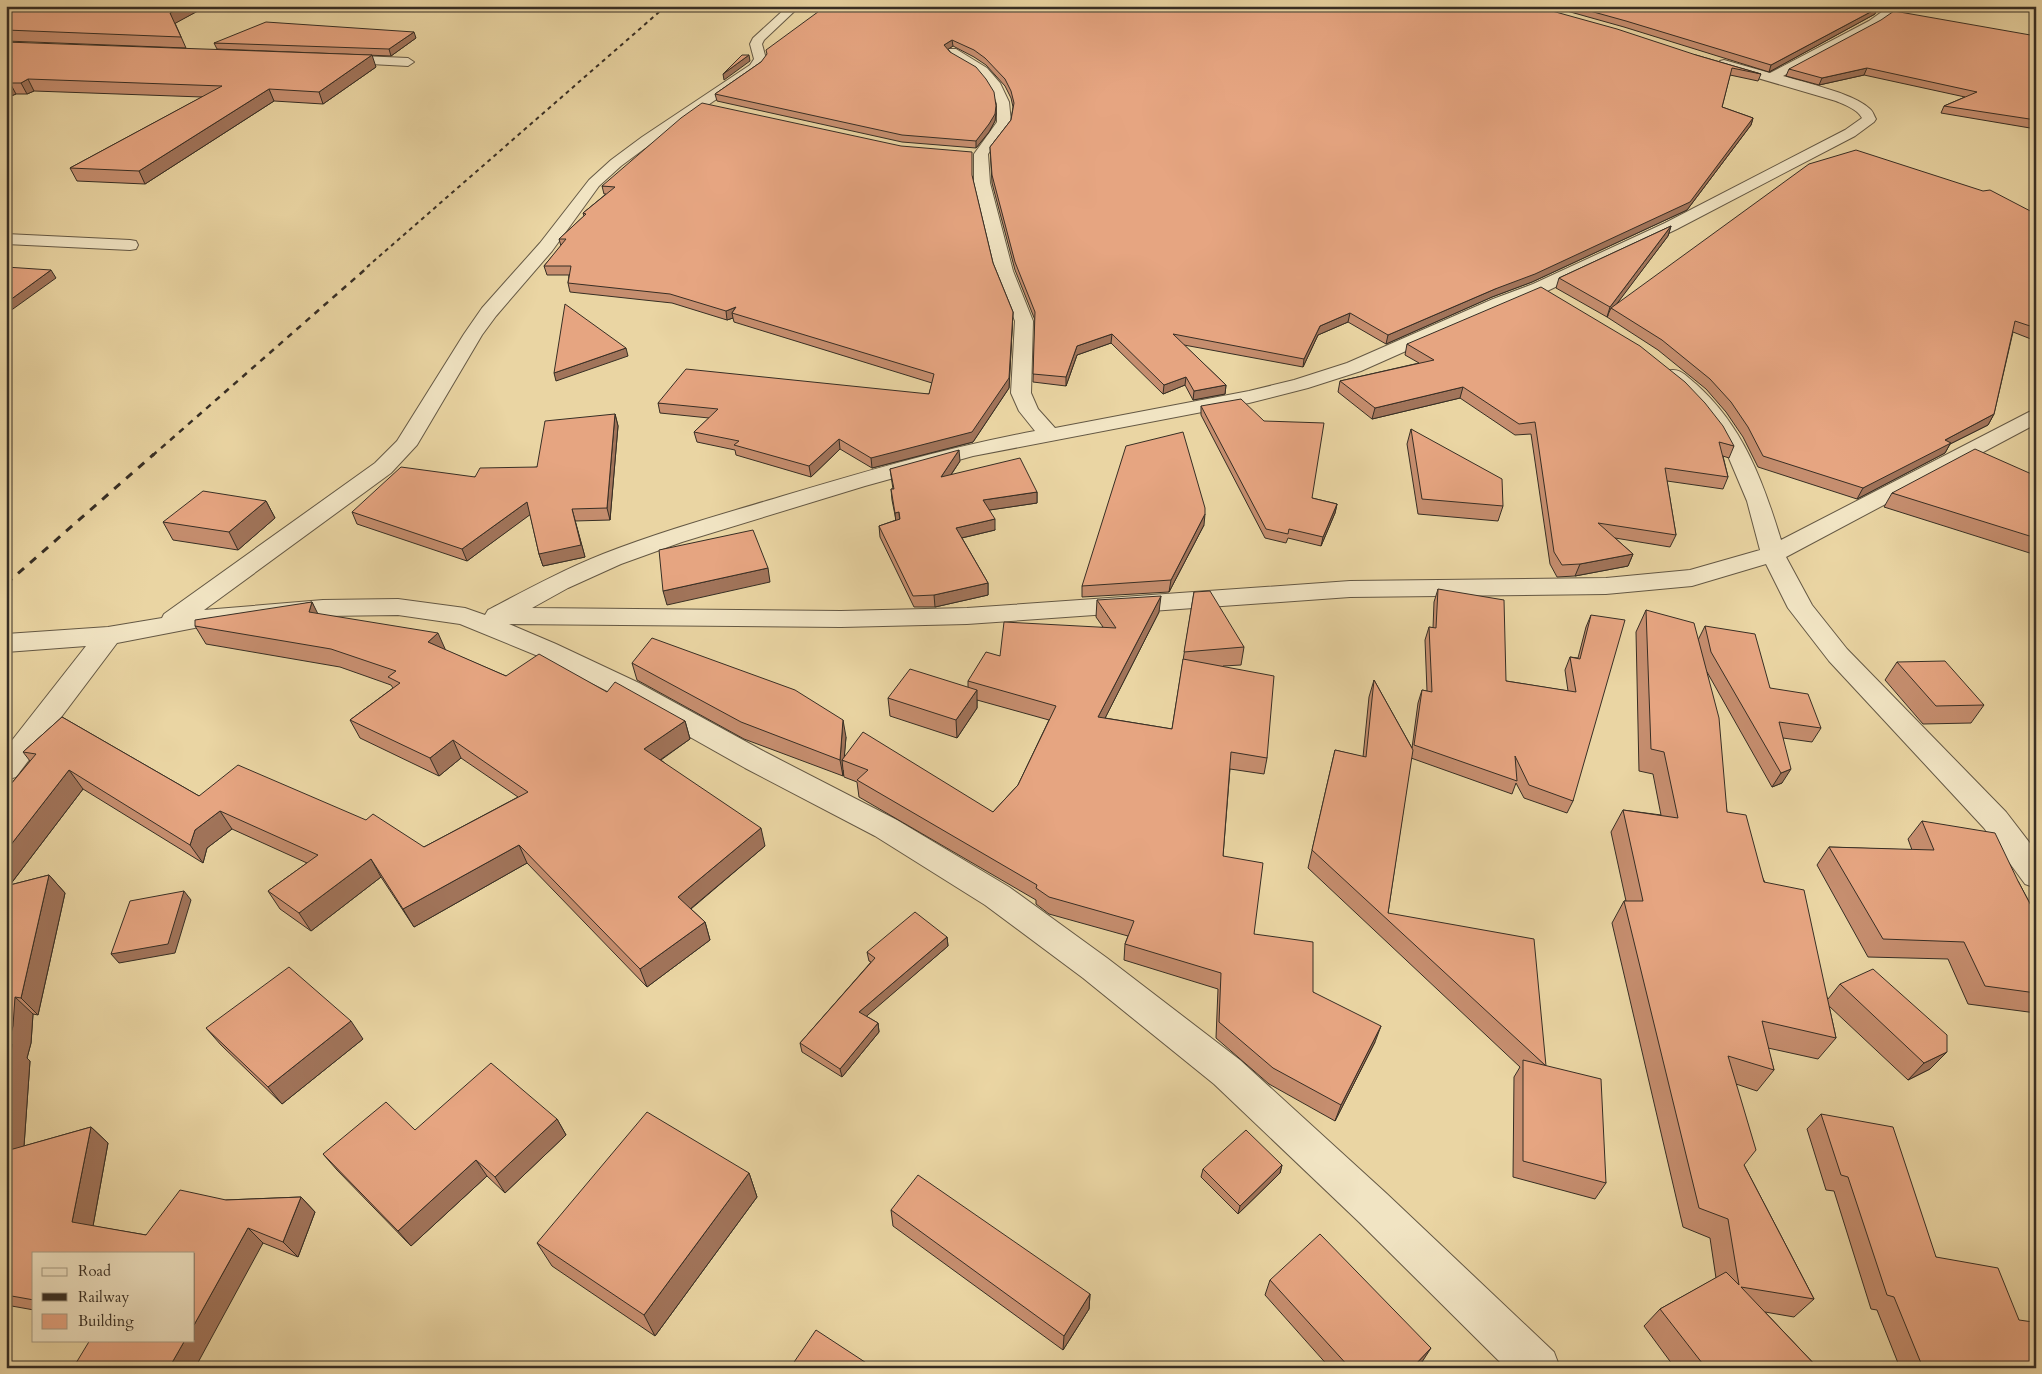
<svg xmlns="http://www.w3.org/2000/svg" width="2042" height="1374" font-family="Cardo,serif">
<rect width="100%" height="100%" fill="#ead5a3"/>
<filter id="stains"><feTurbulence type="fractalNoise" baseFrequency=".004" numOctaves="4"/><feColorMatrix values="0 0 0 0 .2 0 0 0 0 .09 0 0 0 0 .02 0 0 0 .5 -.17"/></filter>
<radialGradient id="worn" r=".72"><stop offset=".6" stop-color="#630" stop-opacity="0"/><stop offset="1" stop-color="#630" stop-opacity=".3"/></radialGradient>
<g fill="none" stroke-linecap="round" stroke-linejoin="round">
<g stroke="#645844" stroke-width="2">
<g id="street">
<path d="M788,6h12l-36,34 -2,4 4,15 -8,12 -106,72 -31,23 -22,20 -47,65 -56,65 -14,19 -65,110 -26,28 -187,137 119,-10 75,-1 67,9 20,7 3,-5c38,-20 75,-40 115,-56 59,-23 120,-40 180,-58 83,-25 167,-49 252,-65l-16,-20 -8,-18 4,-72 -20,-50 -21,-88v-29l23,-32v-18l-5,-14 -8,-11 -13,-11 -23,-13 -2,-3 2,-3h8l31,19 13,15 9,19 2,20 -23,32 2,29 23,88 20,50 -2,72 7,16 17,19 194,-37 45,-11 53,-17 146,-64 40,-15 132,-61 180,-93 17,-12c-5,-9 -17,-13 -26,-17l-116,-34 -2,-3 2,-3 4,-1 46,13 99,-52 21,-15h13l-26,19 -94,51c23,7 70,17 87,33 3,2 4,7 6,10l-2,3 -19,14 -178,93 -132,63 -40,15 -144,64 -53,17 -59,15 -276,53 -108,30 -183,56 -61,22 -53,24 -36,20 309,3 126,-3 383,-27 256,-3 84,-8 70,-20 -13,-49 -27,-64 -22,-30 -31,-28 -3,-4 3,-4c13,-4 19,5 29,13 47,42 67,97 85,156l248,-128 7,-2v14l-250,133 26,48 35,44 159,163 30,39v37l-11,-4 -41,-56 -155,-167 -41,-53 -22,-44 -74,22 -86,8 -256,3 -383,27 -126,3 -332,-3 47,20 83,39 126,69 132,68 112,67 98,71 133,102 147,134 167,158 6,16h-54l-147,-146 -145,-138 -131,-106 -98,-73 -110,-69 -130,-68 -126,-71 -81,-41 -78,-32 -62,-9 -75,1 -113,9 -93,18 -101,134 -10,3v-32l80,-102 -80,6v-18l102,-7 54,-9 2,-4 211,-151 22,-22 67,-107 18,-26 58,-65 49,-63 22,-20 31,-23 108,-72 4,-6 -4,-15 3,-6z"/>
<path d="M337,55l71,3 6,4 -6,4 -75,-4 -2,-3z"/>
<path d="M6,234l124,6 6,1 2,4 -2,4 -6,1 -124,-6z"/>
</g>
</g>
<use href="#street" fill="#f1e4c3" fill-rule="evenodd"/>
<path stroke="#372e24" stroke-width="2" stroke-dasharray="4 4" stroke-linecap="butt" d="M367,267l299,-261"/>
<path stroke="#372e24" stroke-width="2.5" stroke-dasharray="6 6" stroke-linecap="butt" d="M152,456l217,-190"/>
<path stroke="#372e24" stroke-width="3" stroke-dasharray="8 8" stroke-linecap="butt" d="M6,584l148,-130"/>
</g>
<g fill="#c68e6f" stroke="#372e24">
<path d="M6,6h201l-32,17 11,25 -180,-7z"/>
<path d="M826,6l870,49 65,19 -3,7 -28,-6 -8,32 31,11 -2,7 -64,85 -155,72 -40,15 -106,47 -38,-22 -30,13 -15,32 -119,-22 42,40 -1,9 -32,6 -8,-15 -22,9 -52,-51 -34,12 -11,31 -33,-4 2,-62 -20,-50 -23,-87 -2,-36 21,-27 2,-13 -2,-9 -6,-12 -19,-21 -12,-8 -21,-11 -5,3 48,64 -1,8 -6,11 -13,16 -74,-6 -185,-41 -2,-7 46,-32z"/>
<path d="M1549,6h319l7,8 -106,58 -145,-45z"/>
<path d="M2036,36v93l-95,-16 3,-7 21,-9 -101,-22 -45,10 -33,-9 3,-7z"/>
<path d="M416,38l-25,18 -174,-7 -3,-6z"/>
<path d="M6,42l370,25 -53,37 -49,-3 -129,83 -68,-3 -7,-13 132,-71 -168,-6 -7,3h-11l-10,4z"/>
<path d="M972,176l21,87 20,49 -4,76 -36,54 -101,26 -32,-19 -29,28 -75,-22 -1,-5 -38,-8 -3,-10 15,-14 -49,-5 -2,-10 271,-9 3,-11 -198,-61 -1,-4 -6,2 -55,-17 -102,-11 -2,-9 1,-8h-22l-3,-9 17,-20 -2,-7 25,-23 -1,-3 23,-19h-2l-2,-8z"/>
<path d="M2036,214v127l-23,-9 -19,82 -6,11 -38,19 -5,9 -88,46 -99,-32 -15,-30 -17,-25 -20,-23 -48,-39 -51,-33 1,-2 -1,2 -51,-29 3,-10 112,-52 -3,10 -51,67z"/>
<path d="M1407,344l327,102 -5,12 -6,-2 5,21 -5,12 -56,-8 9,54 -6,12 -55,-9 18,16 -5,12 -53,10 -18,1 -7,-13 -19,-130 -16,1 -55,-37 -88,21 -34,-27 2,-11 79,-18 -14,-8z"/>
<path d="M1201,406l111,92 25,6 -2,9 -14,33 -33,-8 -2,5 -21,-5 -64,-123z"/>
<path d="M615,414l3,12 -8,94 -35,1 10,36 -42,9 -4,-12 -9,-40 -63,47 -110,-37 -5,-12 123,-35 62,-10z"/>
<path d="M1411,429l92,77 -5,15 -80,-7 -11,-70z"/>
<path d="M960,461l-9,14 86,17v11l-48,7 6,20 -33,8 26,45v12l-53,12h-21l-34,-70 -1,-11 17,-6 -4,-20 -1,-11h2l-3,-20z"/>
<path d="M2036,476v79l-152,-48 8,-14z"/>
<path d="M266,501l9,17 -37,32 -65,-10 -10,-18z"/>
<path d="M1204,525l-35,67 -87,5v-11z"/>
<path d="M1438,589l68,92 62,10 -3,-21 5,-13 8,1 8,-31 5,-12 -18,186 -6,12 -43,-15 -8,-15 -4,11 -101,-36 -23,155 158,153 60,117 -11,16 -82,-22 1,-100 6,-10 -212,-199 27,-118 28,7 6,-60 5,-17 38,68 6,-45 4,-13 5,1 -2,-51 4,-13 4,1 1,-26z"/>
<path d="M1194,592l50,55 -3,18 -18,1 44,92 -3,16 -34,-5 -7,87 31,78 59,58 62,50 -40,79 -66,-37 -53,-46 2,-49 -94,-29 1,-16 3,-8 -79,-22 -13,-10v-4l-177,-103 -2,-15 -13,-5 -1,-7v6l-99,-37 -107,-59 -5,-17 214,74 -2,20 149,55 25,-27 31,-65 -72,-20v8l-20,30 -67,-22 -2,-18 80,-10v-7l32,-25 103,-29 -7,-10 1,-17 62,12 -54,106 67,11z"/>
<path d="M312,602l5,12 128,36 61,26 101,16 78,29 5,18 -29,21 104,86 -74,63 14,13 5,18 -63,47 -120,-124 -113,64 -33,-50 -70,54 -31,-22 -12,-18 39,-28 -75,-34 -25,19 -4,15 -120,-74 -73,96 39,-10 16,18 -27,122 -5,-1 -2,29 -4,15 3,3 -6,85 67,-19 17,16 -15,83 53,9 80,-35 75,-3 14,15 -17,45 -35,-14 -69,97 -160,-87v57l-28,-5v-515l24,-29 -7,-9 39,-35 137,79 225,51 94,-50 -57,-39 -22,18 -79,-38 -10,-18 43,-32 -2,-3 -51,-18 -134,-23 -11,-18z"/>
<path d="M1646,610l52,30 7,-14 65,62 51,40 -9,14 -29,-4 -1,45 -10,4 -65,-115 20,140 101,187 12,-15 107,68 -17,17 -22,11 -79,-74 7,32 -18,21 -50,-11 6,22 -17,21 -21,-7 8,81 70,134 -20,18 -29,-5 53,56h-143l-31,-42 16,-17 56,-31 -6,-40 -27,-11 -71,-304 12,-22h2l-15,-69 12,-22 38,5 -8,-41 -14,-3 -3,-139z"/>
<path d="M1897,662l87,43 -13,18 -48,1 -38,-44z"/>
<path d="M1922,821l96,60 18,34v98l-68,-9 -20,-45 -80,-2 -51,-92 12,-18 83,3 -4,-11z"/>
<path d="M947,937l1,9 -82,70 12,7 1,9 -37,45 -40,-25 -2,-9 71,-81 -2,-1 -2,-9z"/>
<path d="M206,1028l157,11 -81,65 -61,-59z"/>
<path d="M1821,1114l115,143 83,63 17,48h-136l-23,-58 -6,-1 -37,-118 -8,-1 -19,-61z"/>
<path d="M557,1119l9,16 -61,58 -18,-17 -76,70 -74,-76 -14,-16 92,-24z"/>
<path d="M1282,1165l-2,8 -42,41 -37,-37 2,-8z"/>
<path d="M749,1173l8,24 -102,139 -103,-70 -15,-23z"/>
<path d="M891,1210l199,84 -1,15 -26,41 -170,-124z"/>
<path d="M1270,1280l152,82 -5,6h-87l-65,-73z"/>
</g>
<g fill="#a1745a" stroke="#372e24">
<path d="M183,6h24l-33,18 -4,-11z"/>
<path d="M1878,8l-3,6 -106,58 2,-7z"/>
<path d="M414,32l2,6 -25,18 -2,-7z"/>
<path d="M952,40l1,6 -9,6v-7z"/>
<path d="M372,55l4,12 -53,37 -4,-12z"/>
<path d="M749,55l1,6 -26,19 -1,-6z"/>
<path d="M1867,68l-3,7 -45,10 3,-7z"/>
<path d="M28,79l6,12 -7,3 -6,-11z"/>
<path d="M10,83l6,11 -10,4v-14z"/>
<path d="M269,89l5,12 -129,83 -6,-13z"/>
<path d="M996,106v7l-1,8 -6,11 -13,16v-7z"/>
<path d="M1753,118l-2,7 -64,85 -155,72 -40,15 -106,47 2,-9 107,-46z"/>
<path d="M1671,226l-3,10 -55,73 -2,-1 -4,9 3,-10z"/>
<path d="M51,270l5,8 -50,36v-11z"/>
<path d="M736,307l-4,6 1,5 -6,2 -1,-9z"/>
<path d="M1013,312l-4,76 -36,54 -101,26 -1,-10z"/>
<path d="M1350,313l-2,9 -30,13 -15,32 1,-8 16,-33z"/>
<path d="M1112,334l-1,9 -34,12 -11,31v-9l11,-31z"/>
<path d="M626,348l2,8 -72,25 -2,-8z"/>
<path d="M1186,377l-1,8 -22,9 1,-9z"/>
<path d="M1226,385l-1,9 -32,6 1,-9z"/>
<path d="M1463,387l-3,11 -88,21 3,-11z"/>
<path d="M615,414l3,12 -8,94 -3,-12z"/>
<path d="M1994,414l-6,11 -38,19 -5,9 -88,46 6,-11 82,-48z"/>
<path d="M839,439l1,10 -29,28 -2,-11z"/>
<path d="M959,450l1,11 -18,27 -1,-11z"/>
<path d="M1037,492v11l-54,8v-11z"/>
<path d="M266,501l9,17 -37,32 -9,-18z"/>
<path d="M527,502l4,12 -64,47 -5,-12z"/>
<path d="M1337,504l-2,9 -14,33 2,-9z"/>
<path d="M572,509l13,48 -42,9 -4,-12z"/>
<path d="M899,512l1,11 -4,1 -1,-11z"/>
<path d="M1205,514l-1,11 -35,67 2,-12z"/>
<path d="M995,519v11l-38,9 -1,-11z"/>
<path d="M1633,554l-5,12 -53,10 5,-12z"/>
<path d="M768,568l2,14 -103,23 -4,-14z"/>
<path d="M988,583v12l-53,12 -1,-12z"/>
<path d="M1161,596l-2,16 -62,122 1,-17z"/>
<path d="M312,602l9,18 -12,-8z"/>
<path d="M438,633l8,18 -18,-9z"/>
<path d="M977,690v18l-20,30 -1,-18z"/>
<path d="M843,720l3,17 -2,24 -2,-1 1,10v6l-3,-16z"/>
<path d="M685,721l5,18 -40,28 -6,-18z"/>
<path d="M453,740l8,18 -22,18 -9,-18z"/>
<path d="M1791,769l-9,14 -10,4 9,-14z"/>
<path d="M69,770l14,19 -77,101v-39z"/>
<path d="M220,811l12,18 -25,19 -4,15 -13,-18 5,-15z"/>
<path d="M761,828l4,18 -82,69 -5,-18z"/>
<path d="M519,845l8,18 -113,64 -11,-18z"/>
<path d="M371,859l10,18 -70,54 -12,-18z"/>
<path d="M49,875l16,18 -27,122 -17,-17z"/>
<path d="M184,891l7,9 -16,53 -56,10 -8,-9z"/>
<path d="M705,922l5,18 -63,47 -7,-18z"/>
<path d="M947,937l1,9 -87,75 -2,-9z"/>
<path d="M15,997l18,17 -2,29 -4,15 3,3 -6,85 -18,7 1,-104z"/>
<path d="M351,1021l12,18 -81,65 -14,-17z"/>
<path d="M878,1023l1,9 -37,45 -2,-8z"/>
<path d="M1381,1026l-6,16 -40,79 6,-16z"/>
<path d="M1947,1052l-17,17 -22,11 16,-17z"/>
<path d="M557,1119l9,16 -61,58 -10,-16z"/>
<path d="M91,1127l17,16 -17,94 -19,-15z"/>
<path d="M476,1160l11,16 -76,70 -13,-15z"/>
<path d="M1282,1165l-2,8 -42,41 2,-8z"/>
<path d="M749,1173l8,24 -102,139 -11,-21z"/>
<path d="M301,1197l14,15 -17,45 -15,-15z"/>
<path d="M248,1228l15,15 -68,125h-26l16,-28h9v-15z"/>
<path d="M1090,1294l-1,15 -26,41 1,-14z"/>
<path d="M1431,1348l-9,14 -5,6h-5z"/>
</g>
<g fill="#e6a581" stroke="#372e24">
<path d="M6,6h177l-13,7 11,24 -175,-7z"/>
<path d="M826,6h708l83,23 79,26 65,19 -29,-6 -10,39 31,11 -63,84 -155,72 -40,15 -107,46 -38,-22 -30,13 -16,33 -131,-25 53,51 -32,6 -8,-14 -22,8 -52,-51 -35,12 -11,31 -33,-3 2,-62 -20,-50 -23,-87 -2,-28 21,-27 3,-17 -3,-12 -6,-12 -20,-21 -11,-8 -22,-10 -8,5 6,7 26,15 10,12 8,13 2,14 -1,8 -6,10 -13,17 -74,-6 -187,-41 46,-32 6,-8 -1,-4z"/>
<path d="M1572,6h296l10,2 -107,57 -145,-44z"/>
<path d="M1894,11l142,25v84l-92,-14 33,-14 -110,-24 -45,10 -33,-9 92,-49z"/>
<path d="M266,22l148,10 -25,17 -175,-6z"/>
<path d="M6,42l366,13 -53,37 -50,-3 -130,82 -69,-3 152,-82 -194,-7 -7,4h-11l-4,1z"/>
<path d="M742,55h7l-26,19z"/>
<path d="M702,103l199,43 71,6v23l21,88 20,49 -4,66 -37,54 -101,26 -32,-19 -30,27 -75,-21 5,-4 -45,-9 24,-23 -60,-6 28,-34 243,25 5,-20 -202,-61 4,-6 -10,4 -56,-17 -102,-11 3,-17h-27l22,-27h-7l27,-25 -3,-1 32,-26 -13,-1 79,-68z"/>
<path d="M1856,150l127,41 7,-1 46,24v114l-21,-7 -21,93 -49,26 6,3 -88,45 -100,-32 -15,-29 -17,-25 -21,-23 -48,-39 -51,-32 198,-144z"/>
<path d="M1671,226l-61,81 -51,-29z"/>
<path d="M6,267l45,3 -45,33z"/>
<path d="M1541,287l99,59 45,36 20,21 18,23 11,20 -15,-4 9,35 -63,-9 11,67 -78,-12 35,31 -53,10 -18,1 -8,-13 -19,-130 -16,2 -56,-37 -88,21 -35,-27 94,-21 -27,-16z"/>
<path d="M565,304l61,44 -72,25z"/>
<path d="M1241,399l23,22 60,2 -12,75 25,6 -14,33 -34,-8 -1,5 -22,-5 -65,-123z"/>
<path d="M615,414l-8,94 -35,1 9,36 -42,9 -12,-52 -65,47 -110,-37 49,-45 74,10 5,-9 57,-1 8,-46z"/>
<path d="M1411,429l91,50 1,27 -81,-7z"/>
<path d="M1183,432l22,76v6l-34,66 -89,6 44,-140z"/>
<path d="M1975,449l61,27v62l-144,-45z"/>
<path d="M959,450l-18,27 79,-19 17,34 -54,8 12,19 -39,9 32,55 -54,12 -21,1 -34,-70 21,-7 -1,-7 -4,1 -4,-24h3l-4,-20z"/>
<path d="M203,491l63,10 -37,31 -66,-10z"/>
<path d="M753,530l15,38 -105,23 -4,-41z"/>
<path d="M1438,589l66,11 2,81 70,11 -6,-35 10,2 11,-44 34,5 -52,181 -44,-16 -14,-29 2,25 -103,-36 8,-55 10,2 -3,-65 7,1z"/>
<path d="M1210,591l34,56 -60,5 10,-60z"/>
<path d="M1161,596l-63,121 74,12 11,-70 91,17 -7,82 -36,-6 -8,104 40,7 -9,71 59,8v50l68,34 -40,79 -68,-37 -54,-46 2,-49 -96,-29 9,-23 -85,-24 -13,-9 1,-3 -180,-105 11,-10 -26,-10 21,-28 130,80 25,-27 38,-79 -88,-25 18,-29 14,4 4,-34 112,6 -19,-28z"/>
<path d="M312,602l-3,10 129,21 -10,9 78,34 33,-22 68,38 8,-10 70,39 -41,28 117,79 -83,69 27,25 -65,47 -121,-124 -116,64 -32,-50 -72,54 -31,-22 50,-36 -98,-44 -25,19 -5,15 -121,-75 -63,81v-61l30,-36 -13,-2 39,-35 137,79 39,-31 128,55 7,-6 51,33 104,-55 -75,-52 -23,18 -80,-38 50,-37 -12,-6 8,-6 -65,-22 -136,-23v-6z"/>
<path d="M1646,610l48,13 25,95 8,94 19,3 18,67 40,8 32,148 -74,-17 12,49 -46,-14 28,94 -12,15 70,134 -73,-12 77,81h-112l-46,-59 66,-37 13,13 -11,-66 -29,-11 -75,-307h19l-20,-91 55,8 -14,-66 -13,-3z"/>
<path d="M1705,626l50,8 15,54 38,6 13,34 -42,-6 12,47 -10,4 -70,-121z"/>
<path d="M652,638l143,52 48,30 -3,40 -99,-38 -109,-59z"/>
<path d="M1945,661l39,44 -48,1 -39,-44z"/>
<path d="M910,669l67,21 -21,30 -68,-22z"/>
<path d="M1374,680l39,70 -25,163 146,26 12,127 -234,-216 23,-100 31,7z"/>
<path d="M1922,821l73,12 23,48 18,34v78l-51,-7 -21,-44 -81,-3 -54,-92 105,3z"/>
<path d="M49,875l-28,123 -6,-1 -2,29 -6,23 5,-5 -6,68v-226z"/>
<path d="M184,891l-16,53 -57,10 19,-53z"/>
<path d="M915,912l32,25 -88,75 19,11 -38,46 -40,-26 75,-85 -8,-6z"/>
<path d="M289,967l62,54 -83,66 -62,-59z"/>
<path d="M1873,969l74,66v17l-23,11 -84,-79z"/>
<path d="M1523,1060l78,19 5,104 -83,-22z"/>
<path d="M491,1063l66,56 -62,58 -19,-17 -78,71 -75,-77 63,-52 29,28z"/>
<path d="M647,1112l102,61 -105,142 -107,-72z"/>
<path d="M1821,1114l72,13 43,130 62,11 21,52 14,2 3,5v41h-113l-29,-71 -7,-2 -39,-118 -7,-2z"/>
<path d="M91,1127l-19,95 74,13 34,-45 46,10 75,-3 -18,45 -35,-14 -54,97v-72h-160v47l-28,-5v-144z"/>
<path d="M1246,1130l36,35 -42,41 -37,-37z"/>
<path d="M918,1175l172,119 -26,42 -173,-126z"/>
<path d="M1320,1234l111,114 -19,20h-62l-80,-88z"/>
<path d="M816,1330l58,38h-84z"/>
<path d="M90,1340h95l-16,28h-96z"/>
</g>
<rect width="2042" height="1374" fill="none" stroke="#ead5a3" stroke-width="25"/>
<rect x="8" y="8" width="2027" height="1359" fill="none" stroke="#372e24" stroke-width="2.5"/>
<rect x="12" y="12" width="2017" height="1349" fill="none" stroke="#372e24"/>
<rect x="32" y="1252" width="162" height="90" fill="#f1e4c3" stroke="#a79b83"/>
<rect x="42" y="1268" width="25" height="8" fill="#f1e4c3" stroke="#a79b83"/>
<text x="78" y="1276" font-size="15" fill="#372e24">Road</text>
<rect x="42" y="1293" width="25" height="8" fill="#372e24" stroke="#a79b83"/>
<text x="78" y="1302" font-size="15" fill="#372e24">Railway</text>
<rect x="42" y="1314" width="25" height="15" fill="#e6a581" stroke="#a79b83"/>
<text x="78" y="1326" font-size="15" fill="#372e24">Building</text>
<rect width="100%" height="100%" filter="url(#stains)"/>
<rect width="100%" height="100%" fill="url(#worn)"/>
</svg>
